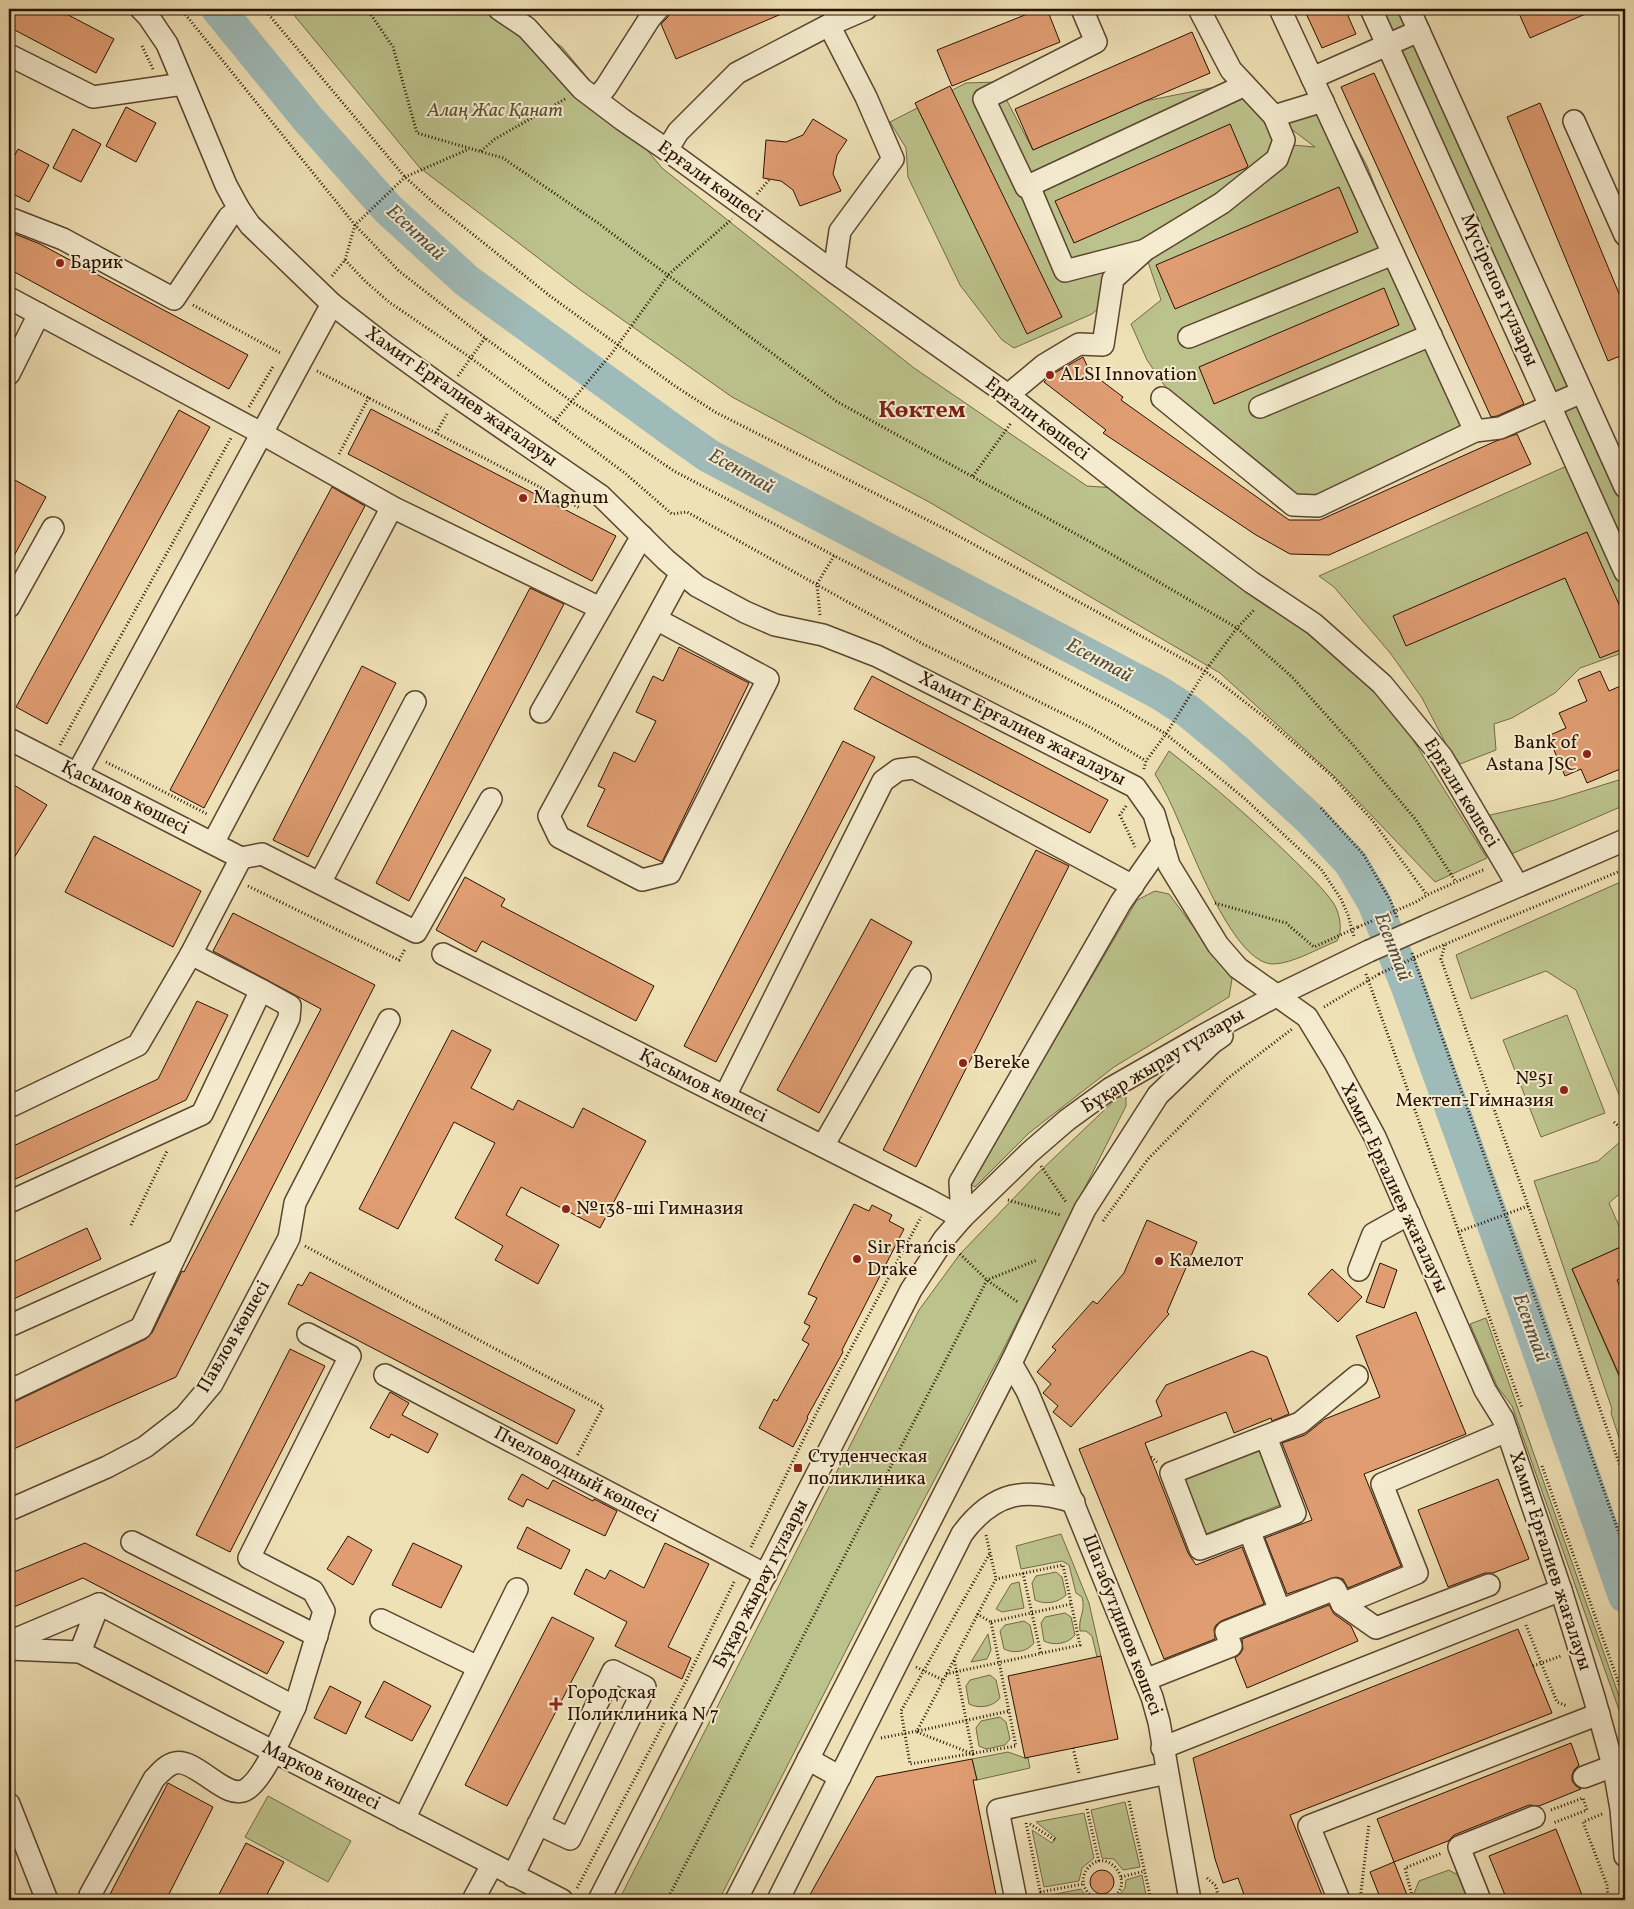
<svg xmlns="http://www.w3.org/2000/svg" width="1634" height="1909" font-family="Vollkorn,serif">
<rect width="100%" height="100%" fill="#efe1b6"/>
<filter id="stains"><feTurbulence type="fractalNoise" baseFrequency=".004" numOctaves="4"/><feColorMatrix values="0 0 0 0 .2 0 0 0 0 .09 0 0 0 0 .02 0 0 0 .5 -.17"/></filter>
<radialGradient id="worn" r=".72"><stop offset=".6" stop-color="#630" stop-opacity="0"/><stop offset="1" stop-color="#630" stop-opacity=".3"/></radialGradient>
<g fill="#bcc28c" stroke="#736a46">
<path d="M289,9h218l55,38 100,121 252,200 173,118 28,2 267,195 23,44 82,131 -52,24 -101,-106 -114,-103 -291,-171 -197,-105 -153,-108 -159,-121z"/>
<path d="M1371,9h38l216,478v85z"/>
<path d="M1251,80l41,65 23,2 -41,-31 62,-9 31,59 54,134 44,125 -151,72 -20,-1 -112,-85 -35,-51 -16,-36 30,-24 -13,-38 -56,52 -78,34 -12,-8 -42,-55 -52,-108 -2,-29 -16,-26 76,-39 31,-1 36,68 112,-49z"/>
<path d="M1569,465l56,124v63l-45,16 -25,25 -43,25 -18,6 2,26 -36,14 -13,-18 -25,-48 -31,-44 -57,-67 -15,-11z"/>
<path d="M1169,751c44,34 85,70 124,108 13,13 31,30 41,45 6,10 9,27 3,37 -18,7 -45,23 -64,23 -39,0 -80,-111 -94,-142 -7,-17 -15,-33 -24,-48z"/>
<path d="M1625,778v27l-116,50 -23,-39 69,-16z"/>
<path d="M1625,880v229l-49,-119 -30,-19 -75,28 -15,-44z"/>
<path d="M1155,891l14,3 63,85 -3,18 -115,70 -85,66 -54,54 -5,-3 167,-284z"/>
<path d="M1567,1015l38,98 -64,24 -38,-97z"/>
<path d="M1118,1097h8v9l-124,246 -111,210 -172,338h-100l300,-590 41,-56 76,-79z"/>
<path d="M1620,1142l5,4v43l-16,14 16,37v5l-53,24 53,121v66l-14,-43 1,-4 -78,-228 64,-20z"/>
<path d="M1486,1318l139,395v14l-113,-321 -15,-20 -27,-62z"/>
<path d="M1258,1447l22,58 -74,29 -23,-58z"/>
<path d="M1061,1534l28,69 12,53 -4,1 -5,-21 -6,-5h-6c-2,-14 6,-19 2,-34l-6,-4 -7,-28 -7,-4 -41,8 -5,-23z"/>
<path d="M1056,1572l6,5 4,18c-8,8 -21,10 -31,5l-3,-17 4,-7z"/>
<path d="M1019,1582l5,26 -22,4 -6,-3 15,-25z"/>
<path d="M1065,1613l6,4 4,18c-7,9 -21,11 -31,6l-3,-18 4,-6z"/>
<path d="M1024,1621l6,4 4,18c-7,9 -20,11 -30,6l-4,-18 5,-6z"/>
<path d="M988,1634l3,16 -4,9 -16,3z"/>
<path d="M990,1675l6,5 4,18c-7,9 -21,11 -31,6l-3,-18 4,-6z"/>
<path d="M1000,1717l6,5 4,17 -5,6 -19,4 -7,-3 -3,-18 5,-7z"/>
<path d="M1008,1752l17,6h3l2,10 -53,12 -5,-21z"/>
<path d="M268,1796l83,45 -23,41 -83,-45z"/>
<path d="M1125,1802l15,65 -17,3 -9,-11 -12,-1 -11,-48z"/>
<path d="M1084,1813l10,45 -12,10 -3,13 -35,6 -12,-57 20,13 4,-5 -20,-16z"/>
<path d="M1449,1870l14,8 9,22h-57l-2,-4 6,-15z"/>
<path d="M1142,1875l5,25h-32l10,-12 1,-8z"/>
<path d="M1081,1889l7,11h-41l-1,-4z"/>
</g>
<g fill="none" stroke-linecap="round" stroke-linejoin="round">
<path stroke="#9fbbb9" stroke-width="34" d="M218,9l90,110 80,90 79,72 205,149 37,26 449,236 30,19 47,39 75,69 41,44 23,39 34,85 114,315 103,294"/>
</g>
<g fill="#e09d72" stroke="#2a1100">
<path d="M9,9h48l57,30 -18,34 -87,-46z"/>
<path d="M670,9h123l-117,50 -15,-35 7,-7z"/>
<path d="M1040,9h7l13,33 -108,44 -15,-36z"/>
<path d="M1304,9h41l11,25 -34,14z"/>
<path d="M1517,9h80l-67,29z"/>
<path d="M1192,32l18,41 -177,77 -18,-41z"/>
<path d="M1374,73l150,331 -27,12 -6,1 -150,-330z"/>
<path d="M950,86l112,231 -35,17 -112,-231z"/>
<path d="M1540,103l85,205v46l-17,7 -101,-244z"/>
<path d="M126,107l30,16 -20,39 -30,-16z"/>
<path d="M813,119l34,21 -10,15 -4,19 8,17 -41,15 -7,-16 -12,-9 -18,-3 3,-38 20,2 17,-7z"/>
<path d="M1230,124l18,42 -2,2 -172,75 -19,-42z"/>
<path d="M73,129l28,15 -20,38 -28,-14z"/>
<path d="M18,149l31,16 -20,37 -20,-10v-26z"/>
<path d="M1339,187l19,45 -183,77 -19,-44z"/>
<path d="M15,234l25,10 208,111 -19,34 -220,-120v-23z"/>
<path d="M1384,288l15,37 -185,79 -15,-37z"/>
<path d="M1083,357l7,15 33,25 -2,3 168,120h31l176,-79 21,-7 14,30 -202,91 -39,-1 -34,-19 -153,-102 3,-3 -62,-48 7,-7z"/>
<path d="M371,409l245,127 -24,45 -244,-127z"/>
<path d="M179,410l31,17 -163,297 -31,-17z"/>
<path d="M13,479l33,18 -37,68v-77z"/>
<path d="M332,487l33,19 -161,302 -34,-18z"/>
<path d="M1587,532l38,86v30l-25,10 -35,-80 -159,68 -13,-30z"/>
<path d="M530,588l34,16 -155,297 -33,-18z"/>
<path d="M679,647l70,36 -87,179 -75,-36 18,-37 -7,-3 16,-34 21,10 21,-41 -20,-9 17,-36 10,5z"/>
<path d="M362,666l34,17 -88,174 -35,-17z"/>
<path d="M1600,671l9,20 16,-7v83l-38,16 -6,-14 -16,7 -17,-40 18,-8 -7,-15 28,-12 -9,-21z"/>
<path d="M872,676l236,124 -18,33 -236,-124z"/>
<path d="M843,741l32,16 -159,305 -32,-16z"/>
<path d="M9,782l38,23 -38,61z"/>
<path d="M94,836l107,55 -28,56 -108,-55z"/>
<path d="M1036,850l33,16 -153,301 -33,-17z"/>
<path d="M465,877l40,22 -4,7 153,80 -18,35 -154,-80 -6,11 -40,-22z"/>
<path d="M233,913l142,72 -199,392 -167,74v-48l5,-1 132,-63 6,-6 30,-62 2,1 137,-263 -108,-58z"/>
<path d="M871,919l41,23 -93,171 -42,-23z"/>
<path d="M197,1001l31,14 -42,85 -177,82v-34l149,-69z"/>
<path d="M452,1030l39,20 -20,38 42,22 5,-10 55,28 10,-20 63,33 -46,87 -79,-41 -15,28 53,30 -21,39 -43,-24 8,-14 -48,-28 40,-75 -41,-21 -56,107 -39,-20z"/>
<path d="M854,1204l15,7 3,-6 20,10 -3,6 15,8 -62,121 1,2 -36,65 1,1 -15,29 -34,-19 15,-29 3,2 32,-57 -7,-4 8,-14 -6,-3 13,-25 -9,-4z"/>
<path d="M1147,1220l50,22 -30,70 2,2 -98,113 -18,-15 5,-6 -15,-13 8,-9 -14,-12 19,-22 -4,-3 41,-46 4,3 27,-31z"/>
<path d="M87,1228l14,31 -92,42v-37z"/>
<path d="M1625,1245v31l-8,4 8,18v90l-53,-119z"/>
<path d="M1380,1263l17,7 -13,38 -18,-6z"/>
<path d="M1332,1269l30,28 -24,25 -30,-28z"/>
<path d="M310,1272l265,138 -18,34 -269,-140 10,-20 4,2z"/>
<path d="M1416,1312l50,122 -102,40 37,92 -53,22 -5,-9 -7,-2 -49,17 -22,-56 47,-18 -30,-77 23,-8 20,-16 55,-22 -24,-61z"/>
<path d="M290,1349l35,17 -95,186 -34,-17z"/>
<path d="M1252,1351l15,6 22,57 -17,7 -1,-3 -37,15 -8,-21 -81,31 43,110 8,12 46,-18 22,57 -43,17 -5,4 -2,4 1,10 -51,20 -85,-210 83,-33 -6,-15 10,-16z"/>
<path d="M390,1392l19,11 -7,12 36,19 -10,19 -37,-19 -2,4 -19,-10z"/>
<path d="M522,1474l26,15 5,-9 40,21 1,-2 23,12 -12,25 -78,-37 -4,8 -15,-8z"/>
<path d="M1498,1479l31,80 -36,14h-8l-37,14 -30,-77z"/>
<path d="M527,1527l43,23 -9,19 -44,-21z"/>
<path d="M348,1536l24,14 -19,35 -26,-16z"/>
<path d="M85,1543l199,99 -17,32 -184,-96 -74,31v-35z"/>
<path d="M413,1543l49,23 -21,42 -49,-23z"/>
<path d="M665,1543l44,21 -41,83 23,11 -9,21 -67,-33 12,-24 -53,-28 12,-25 19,10 5,-9 34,18z"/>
<path d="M1329,1605l5,9 17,12 7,15 -111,47 -12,-30 5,-4 3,-5 -1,-10z"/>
<path d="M552,1617l42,21 -87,168 -42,-21z"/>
<path d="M1518,1629l34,84 -262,102 34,85h-78l-8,-22 -15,5 -8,-24 -22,-101z"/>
<path d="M1101,1656l17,83 -93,19 -17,-82z"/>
<path d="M384,1681l47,25 -19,35 -47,-24z"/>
<path d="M330,1686l31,16 -15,32 -32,-16z"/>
<path d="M1571,1743l8,22 -5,5 -2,5v6l4,5 5,3 -42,17 -10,-1 -75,30 -6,6 -54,21 -17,-43z"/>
<path d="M972,1759l5,21h-4l24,120h-190l69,-123z"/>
<path d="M168,1783l45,24 -47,93h-59z"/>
<path d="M1556,1829l28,71h-77l-18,-44z"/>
<path d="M246,1843l38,19 -20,38h-48z"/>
<path d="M1394,1862l15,38h-28l-11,-28z"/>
<circle cx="1102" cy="1882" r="12"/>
</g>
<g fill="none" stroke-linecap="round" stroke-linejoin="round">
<g stroke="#5b452e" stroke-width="24">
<g id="minor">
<path d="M141,9l7,7 19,28 59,141 13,24 11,16 82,79 54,42 61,44 154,106 65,64 31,26 48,26 30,13 48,10 54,21 258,131 19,27 15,51 49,80 20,23 69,49 28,46 40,74 110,253 18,29 58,171 33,107 20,72 7,40 4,47"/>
<path d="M499,9l28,19 55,61 41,31 44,30 164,120 177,125 135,106 108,81 63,42 68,60 60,73 76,129"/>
<path d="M1082,9l14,33 -112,57 42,88 219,-102"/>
<path d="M1199,9l32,61 43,46 49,-15"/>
<path d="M1280,9l32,69 107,-47"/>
<path d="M1371,9l254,563"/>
<path d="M1409,9l216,478"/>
<path d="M829,25l37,72 27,62 -53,72 -6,41"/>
<path d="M9,55l84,42 90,-13"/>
<path d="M1312,78l163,353 25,-3 82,-36"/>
<path d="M596,99l10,-12 44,-69 8,-9"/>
<path d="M1574,121l51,114"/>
<path d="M667,150l11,-18 59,-59 92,-48 37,-16"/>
<path d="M1029,186l36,85 77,-20"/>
<path d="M9,218l54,21 111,60 55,-82 10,-8"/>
<path d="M9,298l252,135 131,74 208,101"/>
<path d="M1189,337l204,-83"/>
<path d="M9,374l30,-60"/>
<path d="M1008,395l36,-30 35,-21 24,1 10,-66 32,-29 77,-47 55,-44 7,-19 -10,-24"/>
<path d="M1162,398l131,107 25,1 157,-75"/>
<path d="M1260,407l171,-72"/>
<path d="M9,607l44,-79"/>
<path d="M656,619l112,60 -98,194 -28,7 -83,-43 -10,-21 132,-243"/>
<path d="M541,712l101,-176"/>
<path d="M9,739l232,119"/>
<path d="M77,774l255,-470"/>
<path d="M213,843l179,-336"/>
<path d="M241,858l21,-4 154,78 75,-133"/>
<path d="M320,883l95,-181"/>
<path d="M1426,926l199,-86"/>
<path d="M191,954l70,36"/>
<path d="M443,954l484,245 35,19"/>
<path d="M725,1096l158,-315 15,-11 16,-2 219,118"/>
<path d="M9,1107l129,-62 53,-91 50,-96"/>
<path d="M823,1146l97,-169"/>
<path d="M9,1202l193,-88 59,-124 29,16 -1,12 -148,310 -132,63"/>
<path d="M962,1218l-2,-36 161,-280 42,-60"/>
<path d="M1359,1270l14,-36 36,-20"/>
<path d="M9,1326l169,-76"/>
<path d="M1011,1363l16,28 21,50 104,256 7,25 31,178"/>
<path d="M385,1375l381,200"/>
<path d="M1266,1437l29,76 -95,36 -29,-76 129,-50 57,-47"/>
<path d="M9,1510l98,-43 38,-20 40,-31 27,-32 77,-146 6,-35 94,-183"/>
<path d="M1249,1530l31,81"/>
<path d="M132,1542l185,94"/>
<path d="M1342,1604l34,24 113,-43"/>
<path d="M381,1620l97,47"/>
<path d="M9,1642l90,-38 196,103c-10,20 -30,70 -48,82 -20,14 -50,-31 -72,-26 -9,2 -15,10 -21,16l-64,116"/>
<path d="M9,1649l71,3 19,-48"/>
<path d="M80,1652l482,248"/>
<path d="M1145,1680l86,-34 -5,-14 109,-43 7,15 75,-31 -35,-89 125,-53"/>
<path d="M295,1707l29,-96 -11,-20 -64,-33 101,-202 -42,-22"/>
<path d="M1162,1748l399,-158"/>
<path d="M808,1759l32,18"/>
<path d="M1584,1777l29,-11"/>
<path d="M9,1804l38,96"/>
<path d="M404,1819l113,-230"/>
<path d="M513,1876l100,-205 32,16 -75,152 -32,-15"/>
<path d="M473,1900l19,-35"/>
<path d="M599,1900l312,-610 33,-51 18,-21 68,-66 37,-32 44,-32 91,-52 74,-40 93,-45"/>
<path d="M736,1900l275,-537 74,-154 73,-114 54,-52 10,-7"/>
<path d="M778,1900l184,-366c32,-43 63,-47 112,-32"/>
<path d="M1016,1900l-18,-90 169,-37"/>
<path d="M1339,1900l-30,-74 290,-112"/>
<path d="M1480,1900l-21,-53 75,-30"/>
</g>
</g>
<g stroke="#2a1100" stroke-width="3" stroke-dasharray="1 2.5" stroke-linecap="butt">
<path d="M181,9l174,216 44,46 86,67 86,63 103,70 443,234 49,29 78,64 77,71 20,30 7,16 6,22"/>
<path d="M264,9l141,168 30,27 115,92 125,90 40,26 238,121 252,138 58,45 68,59 41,45 55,75"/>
<path d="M367,9l26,38 24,86 86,25 95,65 238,178 258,143 143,84 55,49 62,69 62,74 40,62"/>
<path d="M142,46l11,23"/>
<path d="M481,151l14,-12 70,-40"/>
<path d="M757,194l12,-14"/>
<path d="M345,260l20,21 24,21 82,56 155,116 46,40 15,-2 236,132 165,82 58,35"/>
<path d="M332,276l13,-16 10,-35 50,-48 64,-28"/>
<path d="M193,305l89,49"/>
<path d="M317,371l263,137"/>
<path d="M458,376l27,-38"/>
<path d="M249,407l25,-42"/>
<path d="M555,421l57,-68 56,-78 64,-56"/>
<path d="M436,433l11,-19"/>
<path d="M339,454l30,-57"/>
<path d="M973,476l38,-53"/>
<path d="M820,615l-3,-31 17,-28"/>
<path d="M60,745l171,-307"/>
<path d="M106,762l101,52"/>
<path d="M1144,769l2,-8 22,-30 37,-60 32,-43 18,-19"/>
<path d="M1126,806l-6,9 15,32"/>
<path d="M1321,808l42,46 27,46 7,17"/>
<path d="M248,886l151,74 6,-11"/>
<path d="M1416,902l11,-7 58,-26"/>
<path d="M1215,903l71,20 28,24 44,-20"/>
<path d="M1445,945l-4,14 184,521"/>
<path d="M1436,948l189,-79"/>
<path d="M1412,953l213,597"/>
<path d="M1366,974l156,434"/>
<path d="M1324,1007l55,-33"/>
<path d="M1614,1122l11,10"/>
<path d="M1041,1166l25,36"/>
<path d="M1008,1200l52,15"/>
<path d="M1625,1200l-2,2 2,4"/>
<path d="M1103,1221l45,-62 79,-80 65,-50"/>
<path d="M131,1225l36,-74"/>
<path d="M305,1246l298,161 -26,49"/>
<path d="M960,1254l27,26 32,23"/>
<path d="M1151,1457l6,5"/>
<path d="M1542,1466l83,235"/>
<path d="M751,1547l66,-135 104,-195"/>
<path d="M1023,1573l18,81"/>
<path d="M977,1614l14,8 25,124 -106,18 -9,-53 89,-158"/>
<path d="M991,1622l80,-18"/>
<path d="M1526,1625l31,77 10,4"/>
<path d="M1533,1666l28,-10"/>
<path d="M916,1667l27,13"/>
<path d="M946,1674l134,-29 -17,-80 -67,14"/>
<path d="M918,1731l91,-20"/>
<path d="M917,1732l56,22 -19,-95"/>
<path d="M881,1738l36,-7 79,-152 -10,-44"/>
<path d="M1073,1748l6,25"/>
<path d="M1129,1801l22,99"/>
<path d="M1087,1809l12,53"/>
<path d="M1551,1810l32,-12 4,12 -34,13"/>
<path d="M1602,1814l-19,8 24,63 1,15"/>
<path d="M1026,1823l16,77"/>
<path d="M1030,1824l25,16"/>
<path d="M1121,1877l24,-6"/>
<path d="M1207,1878l9,8 3,14"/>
<path d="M577,1888l108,-205 50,-103"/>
<path d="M1040,1892l43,-8"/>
<path d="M667,1900l320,-620 50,-20"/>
<path d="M1102,1900c-14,-2 -25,-17 -15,-31 22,-28 56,24 16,31"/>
<path d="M1360,1900l9,-76"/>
<path d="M1413,1900l-8,-32 37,-15"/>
</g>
<use href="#minor" stroke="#f5ecd0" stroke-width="21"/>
<g stroke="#5b452e" stroke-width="24" stroke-linecap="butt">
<path id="minor-bridge" d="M1369,951l57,-25"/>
</g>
<g stroke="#2a1100" stroke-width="3" stroke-dasharray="1 2.5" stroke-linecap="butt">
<path d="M1358,927l58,-25"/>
<path d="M1379,974l57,-26"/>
<path d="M1458,1232l70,-26"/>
</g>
<use href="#minor-bridge" stroke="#f5ecd0" stroke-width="21"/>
</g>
<g fill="#8f2418" stroke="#f5ecd0" stroke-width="2">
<circle cx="60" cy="263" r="5"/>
<circle cx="1050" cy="375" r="5"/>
<circle cx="523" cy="498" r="5"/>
<circle cx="1587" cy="754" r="5"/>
<circle cx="963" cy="1063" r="5"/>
<circle cx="1564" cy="1090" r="5"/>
<circle cx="566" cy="1209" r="5"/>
<circle cx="857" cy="1259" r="5"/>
<circle cx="1159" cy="1261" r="5"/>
<rect x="793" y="1463" width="10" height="10" rx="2.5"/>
<path d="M553.5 1696.5h5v5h5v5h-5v5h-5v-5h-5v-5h5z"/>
</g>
<g text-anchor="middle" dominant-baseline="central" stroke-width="4" stroke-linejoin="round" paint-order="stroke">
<g font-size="19" font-style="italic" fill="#5d4f31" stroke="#f5ecd0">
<text x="495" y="111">Алаң Жас Қанат</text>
</g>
<g font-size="19" fill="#2a1100" stroke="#f5ecd0">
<text transform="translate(710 182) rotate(36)">Ерғали көшесі</text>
<text transform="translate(1499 290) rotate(66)">Мүсірепов гүлзары</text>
<text transform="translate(461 397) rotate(35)">Хамит Ерғалиев жағалауы</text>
<text transform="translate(1037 419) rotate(37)">Ерғали көшесі</text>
<text transform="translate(1022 729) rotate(27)">Хамит Ерғалиев жағалауы</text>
<text transform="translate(1461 793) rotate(58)">Ерғали көшесі</text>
<text transform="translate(125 798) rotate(27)">Қасымов көшесі</text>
<text transform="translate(1163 1061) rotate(-31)">Бұқар жырау гүлзары</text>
<text transform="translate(703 1086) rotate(27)">Қасымов көшесі</text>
<text transform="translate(1394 1188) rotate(65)">Хамит Ерғалиев жағалауы</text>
<text transform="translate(234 1337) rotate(-60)">Павлов көшесі</text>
<text transform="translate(576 1475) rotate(28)">Пчеловодный көшесі</text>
<text transform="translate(1550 1561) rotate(72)">Хамит Ерғалиев жағалауы</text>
<text transform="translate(761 1584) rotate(-63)">Бұқар жырау гүлзары</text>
<text transform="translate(1122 1625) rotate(69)">Шагабутдинов көшесі</text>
<text transform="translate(321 1776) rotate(27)">Марков көшесі</text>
</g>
<g font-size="19" fill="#2a1100" stroke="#f5ecd0" text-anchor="start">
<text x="70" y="263">Барик</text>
<text x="1060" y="375">ALSI Innovation</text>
<text x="533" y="498">Magnum</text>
<text x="1577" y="743" text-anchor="end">Bank of<tspan x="1577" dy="22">Astana JSC</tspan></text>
<text x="973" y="1063">Bereke</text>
<text x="1554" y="1079" text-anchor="end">№51<tspan x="1554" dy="22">Мектеп-Гимназия</tspan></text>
<text x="576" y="1209">№138-ші Гимназия</text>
<text x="867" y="1248">Sir Francis<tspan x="867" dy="22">Drake</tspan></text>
<text x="1169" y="1261">Камелот</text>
<text x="808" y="1457">Студенческая<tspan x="808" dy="22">поликлиника</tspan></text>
<text x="567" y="1693">Городская<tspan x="567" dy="22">Поликлиника N 7</tspan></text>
</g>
<g font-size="20" font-style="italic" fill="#534c41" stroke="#f5ecd0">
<text transform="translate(415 233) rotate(43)">Есентай</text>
<text transform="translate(741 472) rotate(29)">Есентай</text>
<text transform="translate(1099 661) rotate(28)">Есентай</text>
<text transform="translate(1392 947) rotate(69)">Есентай</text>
<text transform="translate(1530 1328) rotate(70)">Есентай</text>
</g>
<g font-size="24" font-weight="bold" fill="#7a1f14" stroke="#f5ecd0">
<text x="922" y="411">Көктем</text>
</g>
</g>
<rect width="1634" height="1909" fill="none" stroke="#efe1b6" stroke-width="30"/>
<rect x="10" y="10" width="1614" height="1889" fill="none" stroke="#2a1100" stroke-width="2.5"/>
<rect x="15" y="15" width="1604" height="1879" fill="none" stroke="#2a1100"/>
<rect width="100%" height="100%" filter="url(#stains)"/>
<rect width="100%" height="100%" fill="url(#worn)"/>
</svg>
